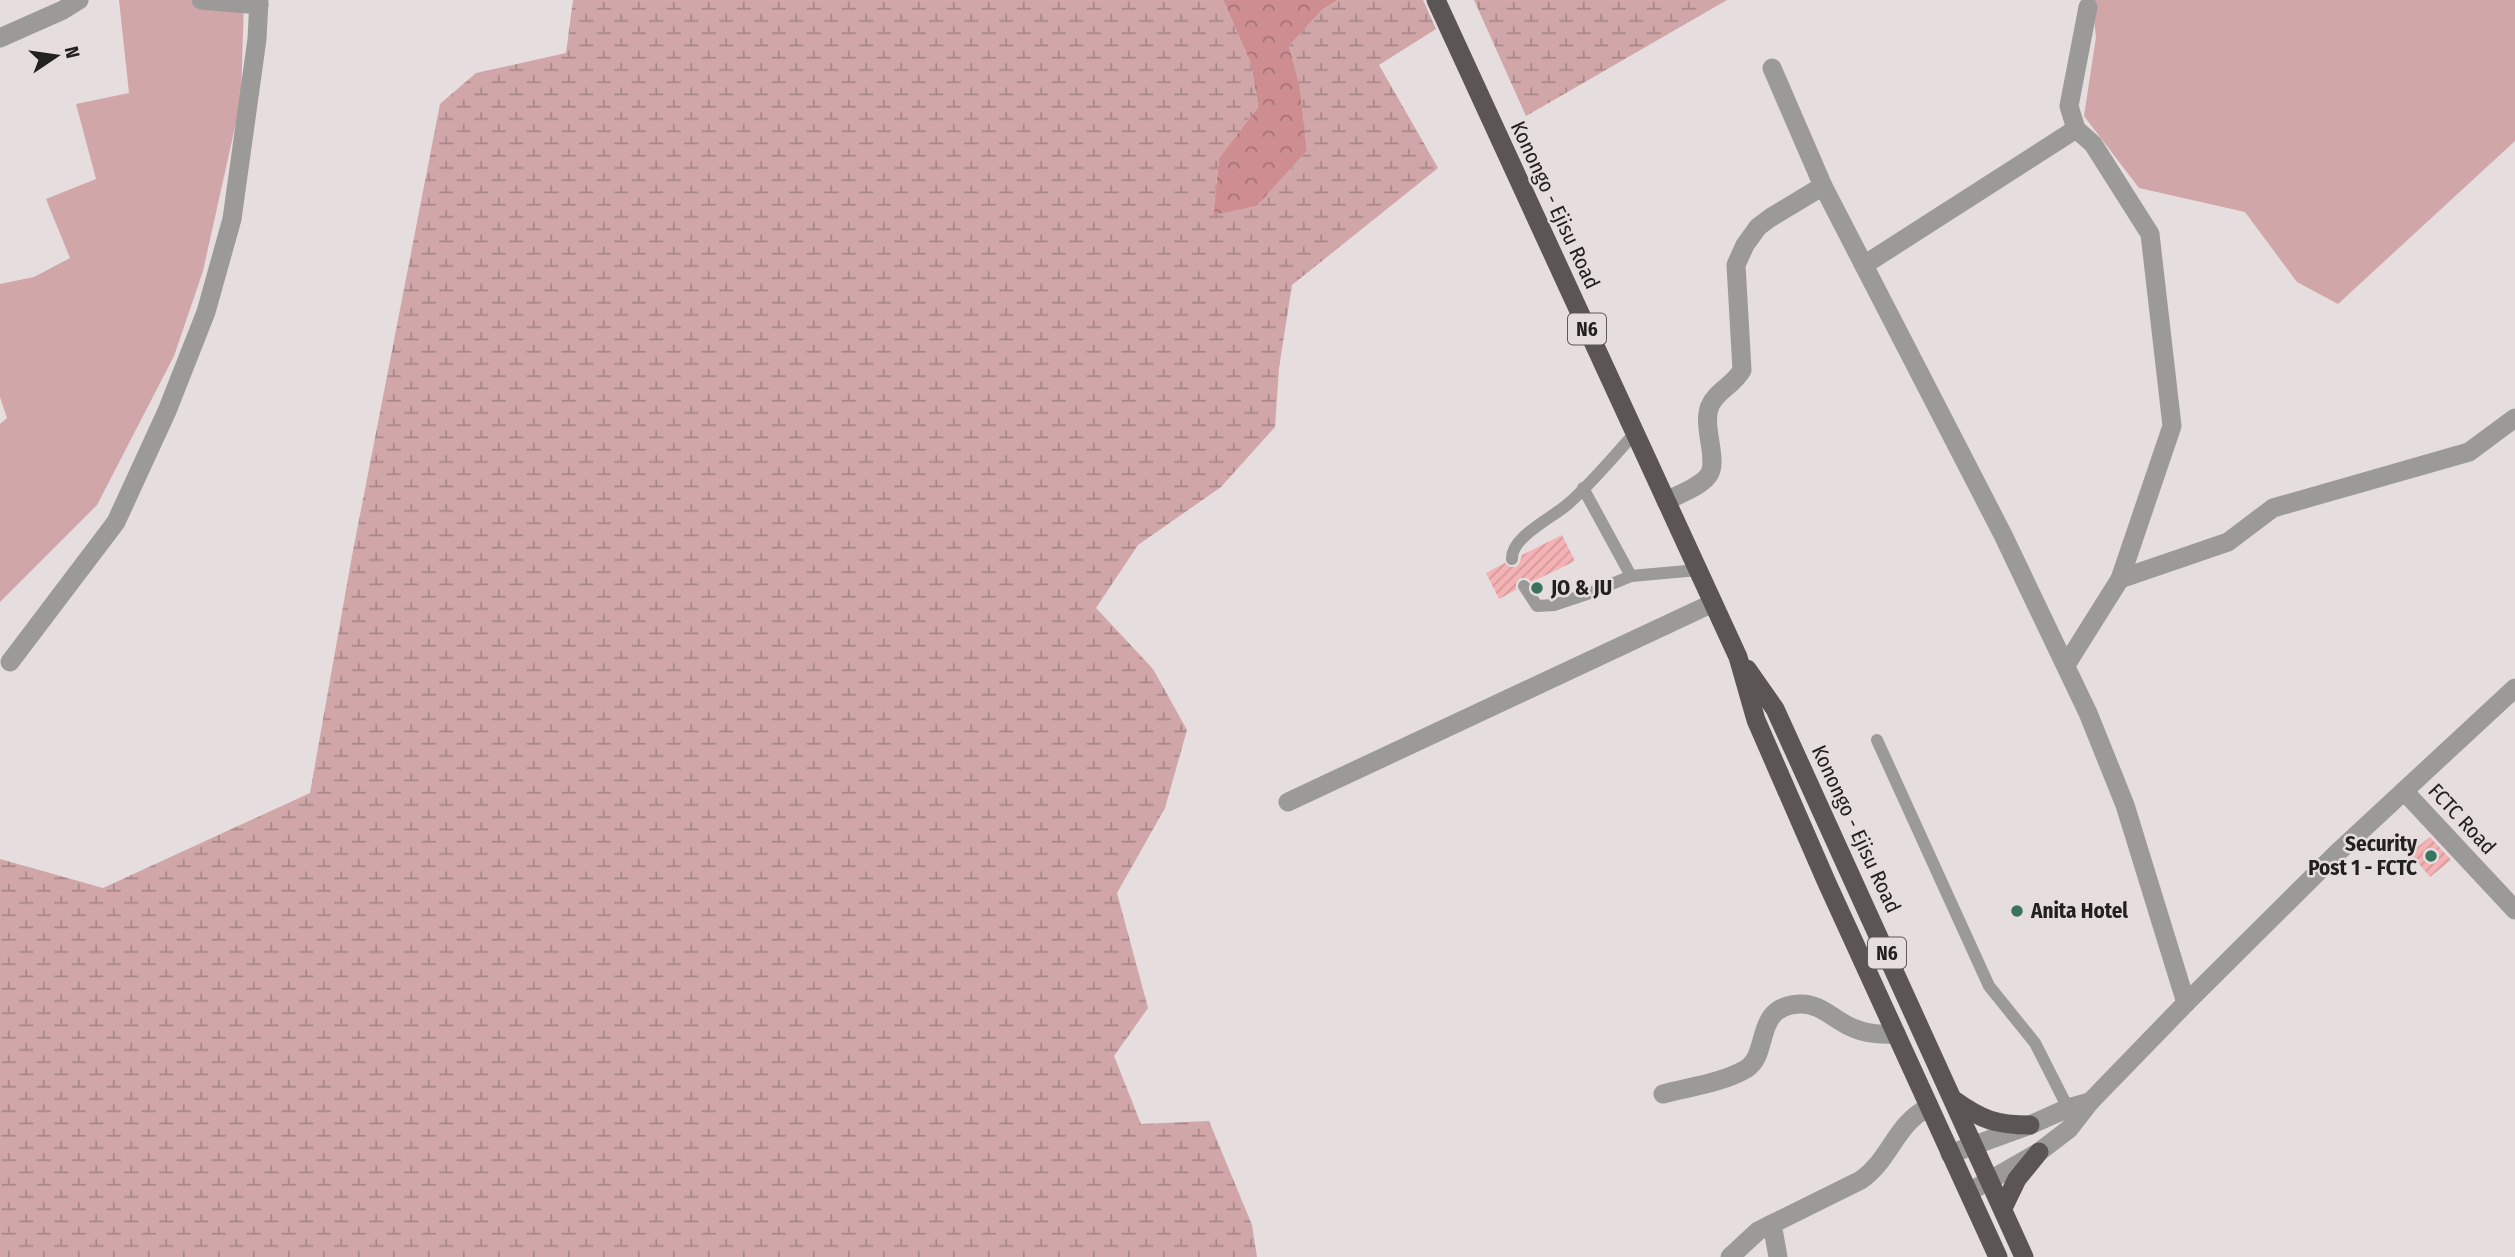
<svg xmlns="http://www.w3.org/2000/svg" width="2515" height="1257" font-family="'Fira Sans Condensed',sans-serif">
<defs>
<pattern id="forest-crowns" width="20" height="18" patternUnits="userSpaceOnUse" patternTransform="scale(1.75)"><rect width="20" height="18" fill="#cd8d91"/><path d="M2 6a3 3 0 1 1 6 0M12 15a3 3 0 1 1 6 0" fill="none" stroke="#a67376"/></pattern>
<pattern id="wetland-marsh" width="20" height="14" patternUnits="userSpaceOnUse" patternTransform="scale(1.75)"><rect width="20" height="14" fill="#d0a6a8"/><path d="M1 5h8M5 5V1M11 12h8M15 12V8" fill="none" stroke="#a88788"/></pattern>
<pattern id="building-hatch" width="6" height="6" patternUnits="userSpaceOnUse" patternTransform="scale(1.75)"><rect width="6" height="6" fill="#f4b2b5"/><path d="M-1 1l2-2M0 6l6-6M5 7l2-2" fill="none" stroke="#d1999b"/></pattern>
</defs>
<rect width="100%" height="100%" fill="#e5ddde"/>
<g fill="#d0a6a8">
<path d="M119,0h125l-3,100 -38,171 -29,85 -77,149 -97,97v-178l7,-6 -7,-21v-113l34,-7 36,-19 -24,-59 50,-20 -20,-75 53,-11z"/>
<path d="M2092,0h423v141l-177,163 -41,-22 -52,-70 -106,-24 -55,-72 12,-79z"/>
</g>
<path fill="url(#forest-crowns)" d="M1223,0h115l-16,10 -33,36 11,40 7,65 -50,55 -44,10 6,-58 39,-51 -7,-43z"/>
<g fill="url(#wetland-marsh)">
<path d="M573,0h650l28,64 7,43 -39,51 -6,57 44,-9 50,-55 -7,-64 -11,-41 33,-36 16,-10h85l13,29 -57,36 59,103 -146,117 -13,83 -4,59 -54,60 -83,58 -42,63 57,61 34,61 -22,78 -48,85 31,115 -34,48 27,68 68,-3 43,104 5,32h-1257v-398l103,29 207,-95 42,-237 88,-452 36,-31 90,-20z"/>
<path d="M1474,0h253l-201,116z"/>
</g>
<g fill="url(#building-hatch)">
<path d="M1562,535l13,26 -43,21 -5,-4h-7l-4,5v7l-17,9 -13,-26 19,-10 5,4h6l3,-3 3,-9z"/>
<path d="M2430,837l21,23 -21,17 -20,-24z"/>
</g>
<g fill="none" stroke-linecap="round" stroke-linejoin="round">
<g stroke="#9c9999" stroke-width="12">
<path d="M1583,488l48,88"/>
<path d="M1512,559c-1,-22 40,-41 56,-55 24,-21 45,-47 67,-71"/>
<path d="M1524,586l13,20 17,-1 36,-12 41,-17 67,-6"/>
<path d="M1877,740l112,246 46,57 33,65"/>
</g>
<g stroke="#9c9999" stroke-width="19">
<path d="M201,0l58,5"/>
<path d="M2088,7l-19,99 7,23 17,15 57,90 22,192 -52,153"/>
<path d="M0,38l63,-28 16,-10"/>
<path d="M1772,68l51,118 180,349 85,178 37,92 61,198"/>
<path d="M1864,265l212,-136"/>
<path d="M1666,501c13,-7 34,-14 42,-25 12,-14 -7,-50 2,-70 6,-15 24,-21 32,-36l-6,-105 9,-20 13,-18 12,-9 53,-32"/>
<path d="M10,662l106,-140 51,-111 39,-99 26,-93 25,-180 2,-39"/>
<path d="M2066,665l54,-86 108,-37 45,-34 196,-56 46,-34"/>
<path d="M2404,791l111,119"/>
<path d="M1288,802l425,-199"/>
<path d="M1663,1094c26,-7 59,-11 83,-25 25,-15 6,-63 54,-65 21,-1 35,17 53,24 14,6 28,7 43,6"/>
<path d="M1730,1257l28,-26 14,-7"/>
<path d="M1778,1257l-6,-33 89,-44c30,-21 34,-56 68,-73"/>
</g>
<g stroke="#9c9999" stroke-width="19">
<path d="M1950,1154l80,-29 38,-17 22,-6"/>
<path d="M1969,1192l70,-40 30,-23 21,-27 96,-99 150,-149 179,-166"/>
</g>
<g stroke="#5b5555" stroke-width="19">
<path d="M1436,0l302,657 18,63 71,163 171,374"/>
<path d="M1747,669l28,40 249,548"/>
<path d="M1954,1100c28,20 42,25 76,25"/>
<path d="M2003,1208l14,-29 22,-27"/>
</g>
</g>
<g fill="#39735c" stroke="#e5ddde" stroke-width="2.5">
<circle cx="1537" cy="588" r="7"/>
<circle cx="2431" cy="856" r="7"/>
<circle cx="2017" cy="911" r="7"/>
</g>
<g text-anchor="middle" dominant-baseline="central" stroke-width="5" stroke-linejoin="round" paint-order="stroke">
<g fill="#e5ddde" stroke="#5c5959" stroke-width="2">
<rect x="1568" y="313.5" width="38" height="31" rx="5"/>
<rect x="1868" y="937.5" width="38" height="31" rx="5"/>
</g>
<g font-size="19" font-weight="bold" fill="#222020">
<text x="1587" y="329">N6</text>
<text x="1887" y="953">N6</text>
</g>
<g font-size="21" fill="#222020" stroke="#e5ddde">
<text transform="translate(1555 205) rotate(65)">Konongo - Ejisu Road</text>
<text transform="translate(2462 819) rotate(47)">FCTC Road</text>
<text transform="translate(1856 829) rotate(65)">Konongo - Ejisu Road</text>
</g>
<g font-size="21" font-weight="bold" fill="#222020" stroke="#e5ddde" text-anchor="start">
<text x="1551" y="588">JO &amp; JU</text>
<text x="2417" y="844" text-anchor="end">Security<tspan x="2417" dy="24">Post 1 - FCTC</tspan></text>
<text x="2031" y="911">Anita Hotel</text>
</g>
</g>
<g transform="translate(56 56) rotate(77)" stroke="#e5ddde" stroke-width="5" paint-order="stroke">
<path d="M0-5L12 26L0 18L-12 26Z" fill="#222020"/>
<text y="-10" font-size="19" font-weight="bold" text-anchor="middle" fill="#222020">N</text>
</g>
</svg>
